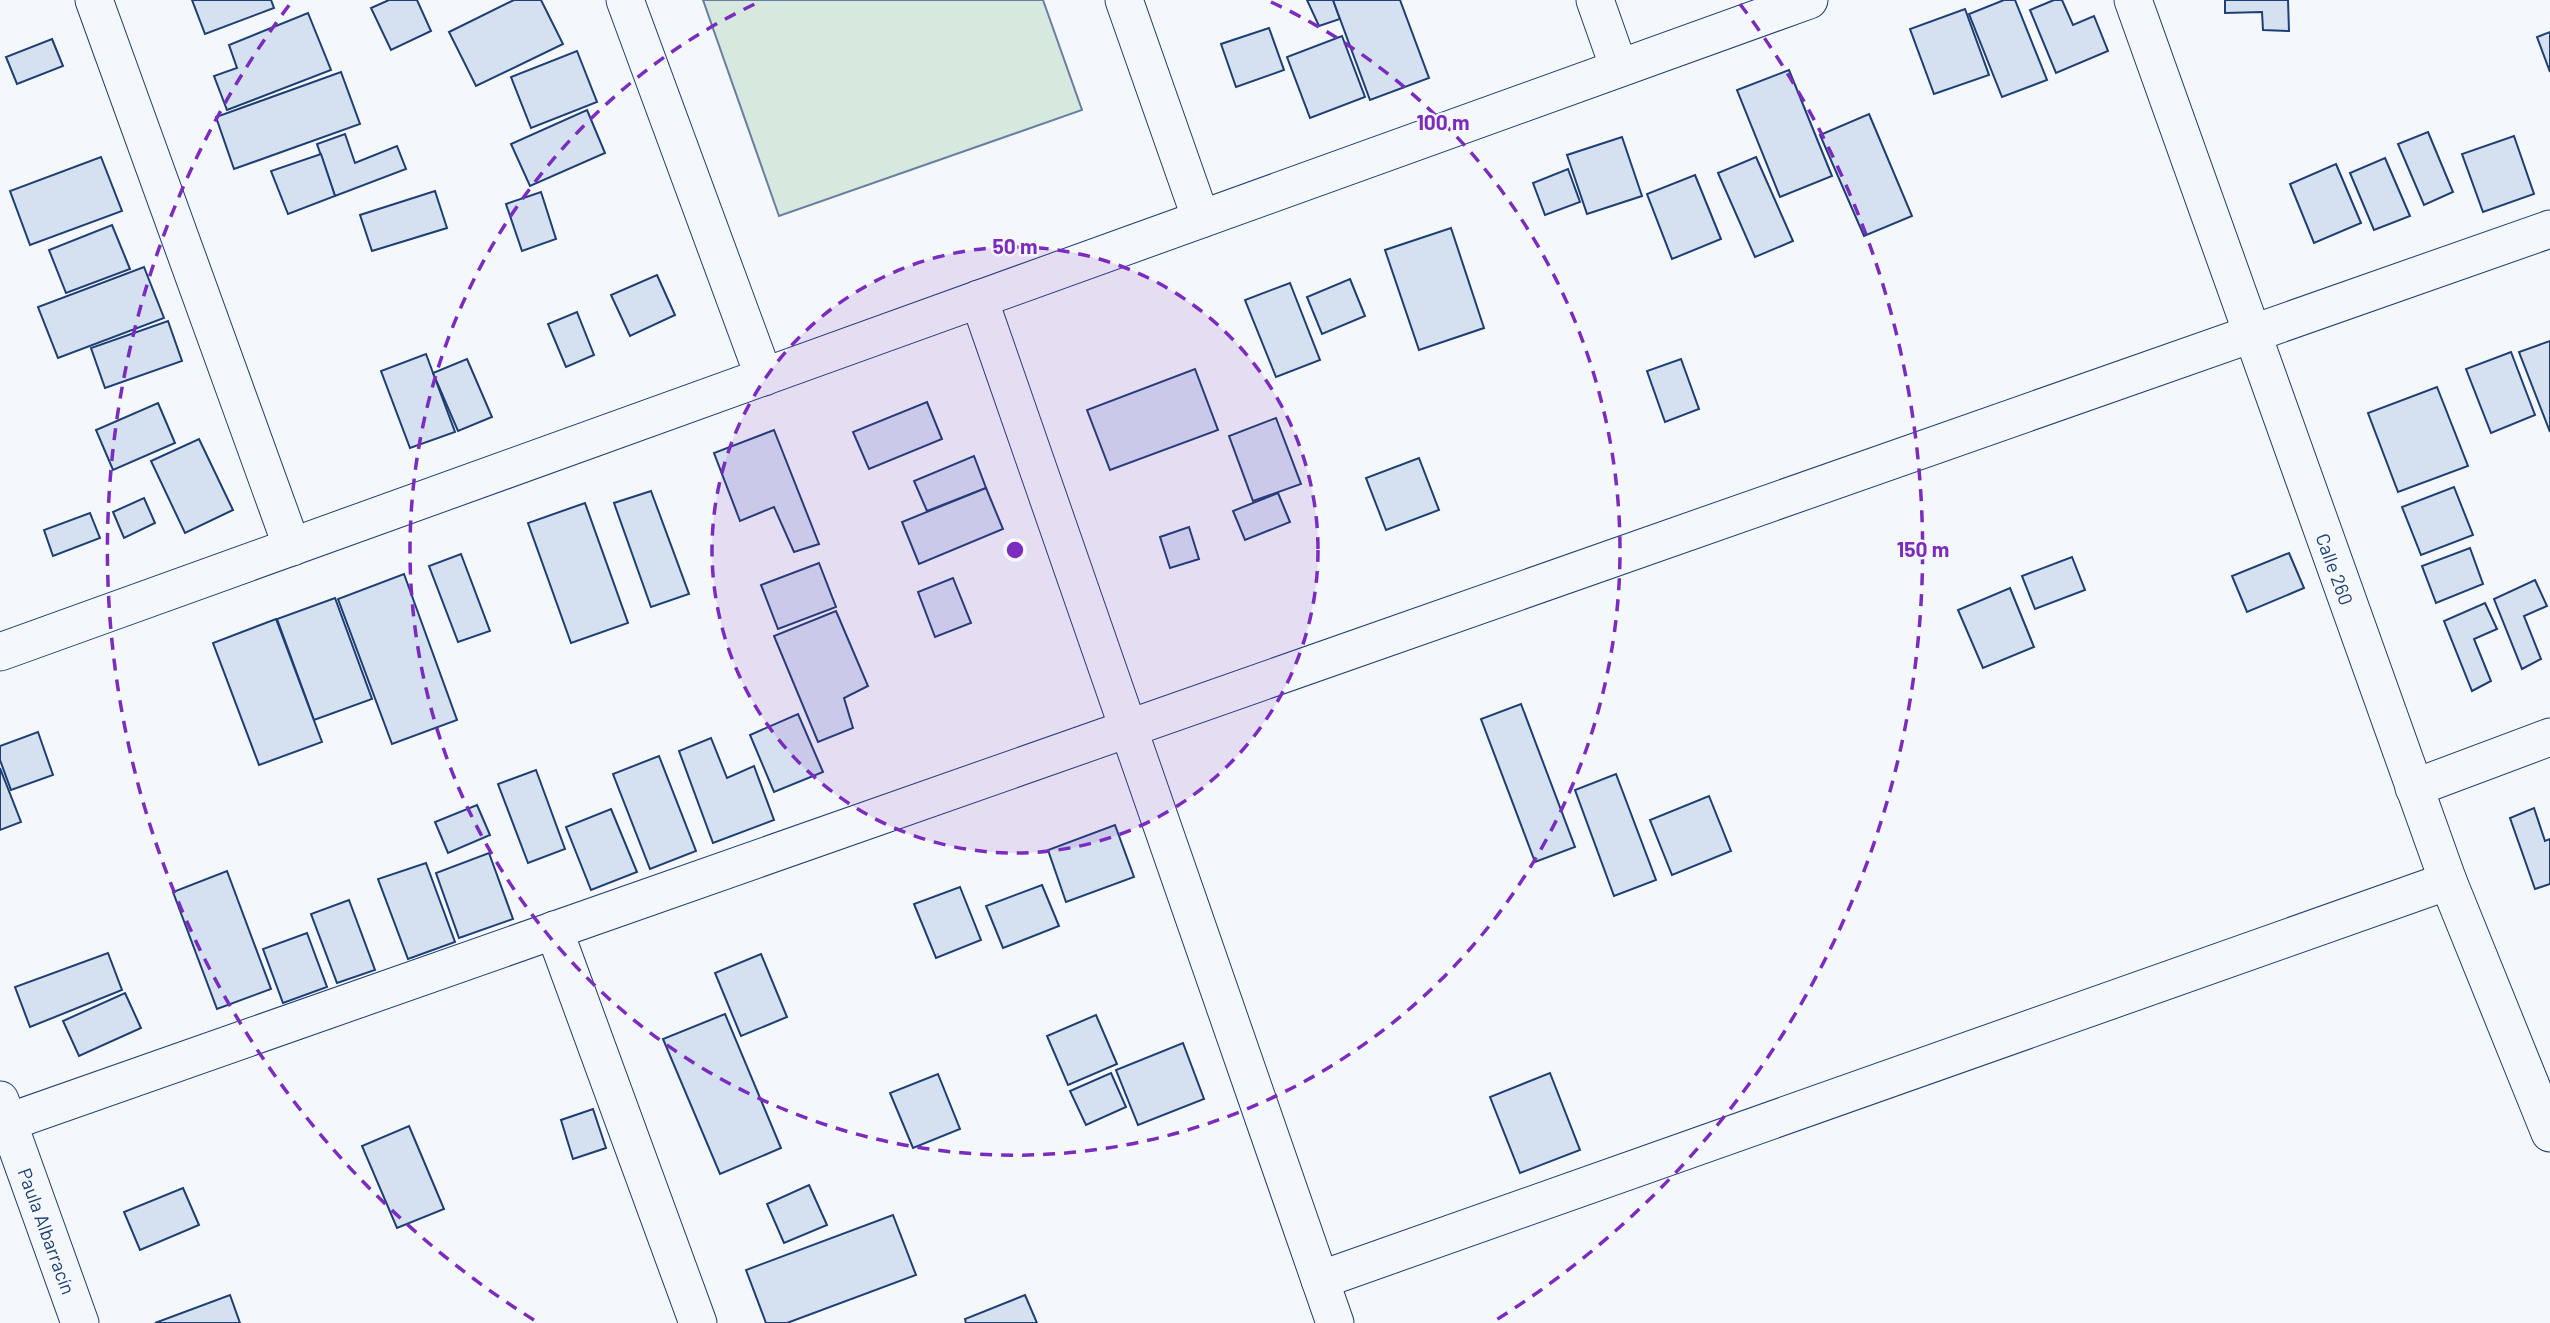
<svg xmlns="http://www.w3.org/2000/svg" width="2550" height="1323" font-family="Barlow,sans-serif">
<rect width="100%" height="100%" fill="#f4f7fb"/>
<path fill="#d7e8df" stroke="#687fa3" stroke-width="2" d="M703,0h340l39,110 -303,106z"/>
<g fill="#d5e0f0" stroke="#1d3f73" stroke-width="2">
<path d="M192,0h79l3,8 -69,26z"/>
<path d="M389,0h28l14,31 -40,19 -20,-42z"/>
<path d="M514,0h27l22,44 -87,42 -27,-54z"/>
<path d="M1307,0h26l7,19 -21,7z"/>
<path d="M1333,0h67l29,78 -59,22z"/>
<path d="M2004,0h11l32,80 -45,17 -33,-83z"/>
<path d="M2054,0h8l11,25 21,-9 14,35 -52,22 -26,-63z"/>
<path d="M2225,0h63l1,31 -26,-1 -1,-18 -37,1z"/>
<path d="M1965,9l24,66 -55,19 -24,-65z"/>
<path d="M308,13l23,57 -104,40 -13,-34 23,-8 -8,-23z"/>
<path d="M1269,28l15,42 -48,17 -15,-43z"/>
<path d="M2550,32v40l-13,-35z"/>
<path d="M1342,36l23,61 -55,21 -23,-61z"/>
<path d="M52,39l11,27 -46,18 -11,-27z"/>
<path d="M577,51l20,51 -66,26 -20,-51z"/>
<path d="M1789,70l43,106 -52,21 -43,-107z"/>
<path d="M341,72l19,52 -126,45 -18,-52z"/>
<path d="M587,110l18,43 -75,33 -19,-42z"/>
<path d="M1869,114l43,102 -48,20 -44,-101z"/>
<path d="M2428,132l25,60 -29,13 -26,-61z"/>
<path d="M345,134l10,29 42,-17 9,23 -71,27 -18,-52z"/>
<path d="M2514,136l20,58 -51,18 -21,-58z"/>
<path d="M1622,137l20,59 -55,18 -20,-59z"/>
<path d="M321,154l14,42 -47,18 -17,-43z"/>
<path d="M101,157l21,54 -92,34 -20,-54z"/>
<path d="M1756,157l37,84 -38,16 -37,-84z"/>
<path d="M2385,158l25,58 -36,14 -24,-57z"/>
<path d="M2336,164l25,59 -47,20 -24,-59z"/>
<path d="M1568,169l12,33 -35,13 -12,-32z"/>
<path d="M1695,175l26,64 -49,20 -25,-65z"/>
<path d="M435,191l12,37 -75,23 -12,-36z"/>
<path d="M541,192l15,47 -34,12 -16,-47z"/>
<path d="M112,225l18,44 -64,24 -17,-43z"/>
<path d="M1451,228l33,100 -65,22 -34,-100z"/>
<path d="M144,267l20,51 -106,40 -20,-51z"/>
<path d="M657,275l18,40 -45,21 -19,-41z"/>
<path d="M1350,279l15,37 -43,18 -15,-37z"/>
<path d="M1290,283l30,77 -44,17 -31,-77z"/>
<path d="M577,312l17,43 -28,12 -18,-43z"/>
<path d="M168,321l14,40 -77,27 -14,-40z"/>
<path d="M2550,341v91l-31,-80z"/>
<path d="M2511,352l24,63 -44,18 -25,-64z"/>
<path d="M426,354l29,78 -45,16 -29,-77z"/>
<path d="M467,359l25,58 -34,14 -25,-58z"/>
<path d="M1681,359l18,50 -34,13 -18,-51z"/>
<path d="M1195,369l23,61 -108,40 -23,-60z"/>
<path d="M2437,387l31,79 -70,26 -30,-79z"/>
<path d="M927,402l15,37 -73,30 -16,-37z"/>
<path d="M158,403l17,40 -62,27 -17,-40z"/>
<path d="M1276,418l25,66 -48,17 -24,-65z"/>
<path d="M774,430l45,114 -25,8 -20,-45 -34,14 -26,-68z"/>
<path d="M199,439l34,71 -48,23 -34,-72z"/>
<path d="M974,456l12,32 -59,23 -13,-30z"/>
<path d="M1419,458l20,52 -53,20 -20,-52z"/>
<path d="M2454,487l19,48 -52,20 -19,-48z"/>
<path d="M986,488l17,41 -84,35 -17,-42z"/>
<path d="M651,491l38,103 -38,13 -37,-104z"/>
<path d="M1278,493l12,29 -45,18 -12,-29z"/>
<path d="M144,498l11,25 -31,15 -11,-26z"/>
<path d="M585,503l43,120 -57,20 -43,-120z"/>
<path d="M90,513l10,25 -47,18 -9,-26z"/>
<path d="M1189,527l10,32 -29,9 -10,-31z"/>
<path d="M2470,548l13,36 -47,19 -14,-37z"/>
<path d="M2289,553l15,35 -57,24 -15,-36z"/>
<path d="M461,554l29,77 -32,11 -29,-76z"/>
<path d="M2072,557l13,33 -50,19 -13,-33z"/>
<path d="M819,563l17,44 -58,22 -17,-44z"/>
<path d="M404,574l53,146 -65,24 -54,-145z"/>
<path d="M953,578l18,45 -36,14 -17,-45z"/>
<path d="M2535,580l12,26 -23,10 17,43 -19,10 -28,-70z"/>
<path d="M2010,588l24,59 -51,21 -25,-58z"/>
<path d="M335,598l37,101 -58,21 -37,-101z"/>
<path d="M2485,603l12,26 -23,10 17,42 -19,10 -28,-70z"/>
<path d="M836,611l32,75 -24,12 9,30 -35,14 -44,-106z"/>
<path d="M276,619l46,123 -63,23 -46,-122z"/>
<path d="M1521,704l54,143 -40,15 -54,-143z"/>
<path d="M798,714l25,58 -49,20 -24,-57z"/>
<path d="M38,732l15,43 -42,15 -11,-30v-14z"/>
<path d="M711,738l16,40 27,-12 20,54 -61,23 -34,-92z"/>
<path d="M659,756l37,95 -46,18 -37,-95z"/>
<path d="M0,768l21,54 -21,8z"/>
<path d="M536,770l29,79 -37,14 -30,-79z"/>
<path d="M1616,774l40,106 -42,16 -39,-106z"/>
<path d="M1709,796l22,55 -59,24 -22,-55z"/>
<path d="M477,805l13,30 -42,18 -13,-31z"/>
<path d="M2534,808l11,33 5,-2v45l-15,5 -25,-71z"/>
<path d="M611,809l26,63 -46,18 -25,-63z"/>
<path d="M1115,825l19,52 -68,25 -18,-52z"/>
<path d="M489,853l24,66 -54,19 -23,-65z"/>
<path d="M426,863l29,79 -47,17 -30,-80z"/>
<path d="M227,871l44,118 -54,20 -44,-117z"/>
<path d="M1042,885l17,41 -56,22 -17,-42z"/>
<path d="M960,887l21,53 -45,18 -22,-54z"/>
<path d="M349,900l26,70 -38,13 -26,-69z"/>
<path d="M307,933l20,54 -44,16 -20,-54z"/>
<path d="M108,953l14,37 -92,37 -15,-40z"/>
<path d="M761,954l26,63 -46,19 -26,-63z"/>
<path d="M125,993l16,35 -62,28 -16,-35z"/>
<path d="M725,1014l56,134 -61,26 -57,-135z"/>
<path d="M1096,1015l21,49 -49,21 -21,-49z"/>
<path d="M1183,1043l21,56 -66,26 -22,-55z"/>
<path d="M1111,1073l15,34 -40,18 -16,-34z"/>
<path d="M1550,1073l30,77 -60,23 -30,-76z"/>
<path d="M938,1074l22,55 -47,19 -23,-55z"/>
<path d="M593,1109l13,39 -33,11 -12,-39z"/>
<path d="M409,1126l35,83 -47,19 -35,-82z"/>
<path d="M809,1185l18,40 -43,18 -17,-39z"/>
<path d="M183,1188l16,37 -59,25 -16,-38z"/>
<path d="M893,1215l23,60 -129,48h-21l-20,-53z"/>
<path d="M230,1295l10,28h-85z"/>
<path d="M1025,1295l12,28h-71l-1,-4z"/>
</g>
<g fill="none" stroke-linecap="round" stroke-linejoin="round">
<g stroke="#1d3f73" stroke-width="39">
<g id="minor">
<path d="M94,0l198,547"/>
<path d="M625,0l139,377"/>
<path d="M1124,0l77,219"/>
<path d="M1595,0l24,68"/>
<path d="M2133,0l315,881 102,252"/>
<path d="M979,299l356,1024"/>
<path d="M0,652l1809,-652"/>
<path d="M2414,788l136,-51"/>
<path d="M554,930l144,393"/>
<path d="M0,1100l80,223"/>
<path d="M0,1125l2550,-896"/>
<path d="M1320,1280l1128,-399"/>
</g>
</g>
<use href="#minor" stroke="#f4f7fb" stroke-width="37"/>
</g>
<circle cx="1015" cy="550" r="303" fill="#7b2cbf" fill-opacity=".12"/>
<g fill="none" stroke="#7b2cbf" stroke-width="3.5" stroke-dasharray="12 9">
<circle cx="1015" cy="550" r="303"/>
<path d="M1271 2A605 605 0 1 1 759 2"/>
<path d="M534 1320A908 908 0 0 1 290 4M1740 4A908 908 0 0 1 1496 1320"/>
</g>
<g text-anchor="middle" dominant-baseline="central" stroke-width="5" stroke-linejoin="round" paint-order="stroke">
<g font-size="19" fill="#1d3f73" stroke="#f4f7fb">
<text transform="translate(2335 569) rotate(70)">Calle 260</text>
<text transform="translate(47 1231) rotate(70)">Paula Albarracín</text>
</g>
</g>
<circle cx="1015" cy="550" r="10" fill="#7b2cbf" stroke="#f4f7fb" stroke-width="3.5"/>
<g font-size="21" text-anchor="middle" font-weight="bold" fill="#7b2cbf" stroke="#f4f7fb" stroke-width="5" stroke-linejoin="round" paint-order="stroke">
<text x="1443" y="130">100 m</text>
<text x="1015" y="254">50 m</text>
<text x="1923" y="557">150 m</text>
</g>
</svg>
